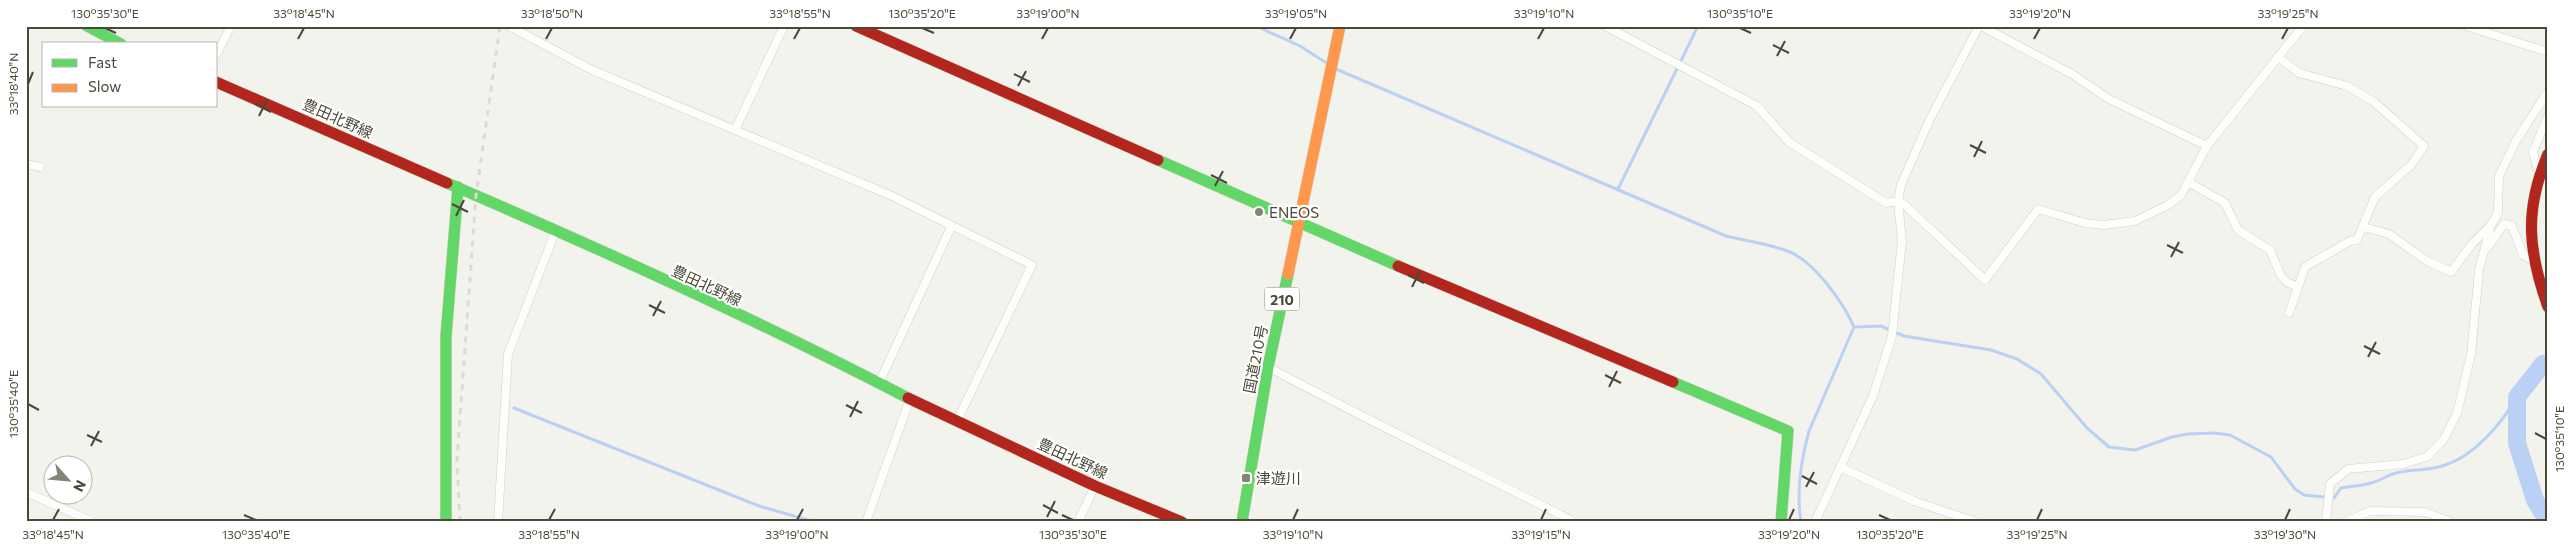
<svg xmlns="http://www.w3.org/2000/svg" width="2574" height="548" font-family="Commissioner,'Noto Sans JP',sans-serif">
<rect width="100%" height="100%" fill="#f3f3ed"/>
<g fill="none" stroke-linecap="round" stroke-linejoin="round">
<g stroke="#bad1f5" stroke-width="3">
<path d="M1256,26l44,20 28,18"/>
<path d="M1336,69l390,167c21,5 45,8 64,16 25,11 53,50 64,75l-45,104c-8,29 -13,61 -8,91"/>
<path d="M1618,189l80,-163"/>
<path d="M1854,327l27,-1 23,10 87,14 26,9 24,15 46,54 22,19 26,3 37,-13 16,-3 26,-1 16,2 41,22 24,32 9,6 30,3 7,-10c9,-2 21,-2 30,-5 9,-2 16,-8 25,-10 15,-4 31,-2 46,-7 32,-9 59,-42 75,-69"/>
<path d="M514,408l245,98 56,16"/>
</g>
<path stroke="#bad1f5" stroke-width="18" d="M2543,364l-26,33v46l18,57 13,22"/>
<g stroke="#d1d1ca" stroke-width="9">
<g id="street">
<path d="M509,26l83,44 300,126 140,69 -75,156"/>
<path d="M1605,26l152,80 32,36 97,61 12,-2 7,4 80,75 53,-71 47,14 18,2 32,-4 33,-16 13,-10 26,-49 96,-120"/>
<path d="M1981,26l91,48 37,25 98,47"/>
<path d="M2466,26l82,26"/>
<path d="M216,55l15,-29"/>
<path d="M2278,57l21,16 48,13 27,16 50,44 -13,19 -36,32 -18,43 -7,1 -45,26 -16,46"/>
<path d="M736,128l48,-102"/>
<path d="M26,164l14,3"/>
<path d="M2539,173l-6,-21 15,-36"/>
<path d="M2190,183l35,20 13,27 32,20 11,26 7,7 9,3"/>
<path d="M2364,227l25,7 38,27 24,11 21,-28 18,-18"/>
<path d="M2488,247l16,-23 8,2 11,29 9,5"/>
<path d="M1268,367c100,54 202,102 303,153l-1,2"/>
<path d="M879,383l72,-156"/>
<path d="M1840,467l74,34 62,21"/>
<path d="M26,492l67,30"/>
<path d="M498,522l10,-168 48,-124"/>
<path d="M866,522l44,-123"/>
<path d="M1078,522l17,-36"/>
<path d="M1815,522l58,-126 19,-60 10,-95 -4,-40 3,-16 29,-66 49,-93"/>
<path d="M2326,522l4,-38 18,-15 56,-5 24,-8 16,-17 13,-26 14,-58 8,-85 12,-45 7,-12 1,-37 17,-35 32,-50"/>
<path d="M2346,522l24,-11 55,1 26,10"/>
</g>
</g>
<g stroke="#d3d3c3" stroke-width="12">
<g id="fast">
<path d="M87,26l34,18"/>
<path d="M1158,160l240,106"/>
<path d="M447,183c156,67 311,137 461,215"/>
<path d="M1673,382l115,49 -7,91"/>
<path d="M446,522v-186l12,-149"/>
<path d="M1242,522l26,-155 20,-93"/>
</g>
</g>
<g stroke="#d3d3c3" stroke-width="12">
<path id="slow" d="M1288,274l52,-248"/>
</g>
<g stroke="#d3d3c3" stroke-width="12">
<g id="jam">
<path d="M856,26l302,134"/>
<path d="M216,82l231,101"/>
<path d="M2548,154c-24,56 -20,97 0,153"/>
<path d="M1398,266l275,116"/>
<path d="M908,398l187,88 87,36"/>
</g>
</g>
<use href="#street" stroke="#fdfdfc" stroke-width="8"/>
<use href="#fast" stroke="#63d668" stroke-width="11"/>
<use href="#slow" stroke="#ff974d" stroke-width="11"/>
<use href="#jam" stroke="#b3261e" stroke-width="11"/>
<path stroke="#dadad9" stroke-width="3" stroke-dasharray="6 6" stroke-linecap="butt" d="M460,522l-3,-62 19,-265 24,-169"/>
</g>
<path fill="none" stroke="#4c4837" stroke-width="2" d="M105,28l11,5M922,28l12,5M1740,28l11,5M298,39l6,-11M546,39l6,-11M794,39l6,-11M1042,39l6,-11M1290,39l6,-11M1538,39l6,-11M2034,39l6,-11M2282,39l6,-11M1773,45l16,8M1777,56l8,-15M1014,74l16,8M28,84l5,-12M1018,86l8,-15M255,104l16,8M259,116l8,-16M1970,145l16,8M1974,157l8,-16M1211,175l16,8M1215,186l8,-15M452,204l16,8M456,216l8,-16M2167,245l16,8M2171,257l8,-15M1408,275l16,8M1412,287l8,-16M649,305l16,8M653,316l8,-15M2364,346l16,8M2368,357l8,-15M1605,375l16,8M1609,387l8,-16M28,404l11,6M846,405l16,8M850,417l8,-16M2535,433l11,6M87,435l15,7M91,446l8,-15M1802,476l15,8M1806,487l8,-15M1043,505l15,8M244,515l12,5M1062,515l11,5M1879,515l11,5M1047,517l8,-16M53,520l6,-11M549,520l6,-11M797,520l6,-11M1293,520l5,-11M1541,520l5,-11M1789,520l5,-11M2037,520l5,-11M2285,520l5,-11"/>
<g fill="#868477" stroke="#fff" stroke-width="2">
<circle cx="1259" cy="212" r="5"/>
<rect x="1241" y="473" width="10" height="10" rx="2.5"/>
</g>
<g text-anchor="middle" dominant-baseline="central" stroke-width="4.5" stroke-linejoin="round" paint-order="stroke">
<rect fill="#fff" stroke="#827f73" stroke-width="1" x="1264.5" y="287.5" width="35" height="23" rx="4"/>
<g font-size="14" font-weight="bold" fill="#4c4837">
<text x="1282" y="299">210</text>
</g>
<g font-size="15" fill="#4c4837" stroke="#fff">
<text transform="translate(338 118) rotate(24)">豊田北野線</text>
<text transform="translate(707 285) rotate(25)">豊田北野線</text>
<text transform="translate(1255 359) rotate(-79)">国道210号</text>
<text transform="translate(1073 458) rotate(25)">豊田北野線</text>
</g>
<g font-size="15" fill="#4c4837" stroke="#fff" text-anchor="start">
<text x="1269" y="212">ENEOS</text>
<text x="1256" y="478">津遊川</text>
</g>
</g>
<rect width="2574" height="548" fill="none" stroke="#ffffff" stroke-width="55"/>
<rect x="42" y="42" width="175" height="65" fill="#ffffff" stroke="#b7b6af"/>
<rect x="52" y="59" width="25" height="8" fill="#63d668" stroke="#b7b6af"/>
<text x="88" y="68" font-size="15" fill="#4c4837">Fast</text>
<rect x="52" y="84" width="25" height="8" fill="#ff974d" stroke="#b7b6af"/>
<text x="88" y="92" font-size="15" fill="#4c4837">Slow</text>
<g transform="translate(68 480) rotate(117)"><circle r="24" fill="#ffffff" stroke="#b7b6af"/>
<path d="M0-4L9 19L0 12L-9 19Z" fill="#868477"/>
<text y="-8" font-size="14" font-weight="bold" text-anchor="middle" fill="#4c4837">N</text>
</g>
<rect x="28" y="28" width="2518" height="492" fill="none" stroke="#4c4837" stroke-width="2"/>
<g font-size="12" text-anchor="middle" fill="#4c4837">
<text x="105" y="18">130°35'30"E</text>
<text x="304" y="18">33°18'45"N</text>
<text x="552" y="18">33°18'50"N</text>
<text x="800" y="18">33°18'55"N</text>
<text x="922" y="18">130°35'20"E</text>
<text x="1048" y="18">33°19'00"N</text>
<text x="1296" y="18">33°19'05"N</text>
<text x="1544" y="18">33°19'10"N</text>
<text x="1740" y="18">130°35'10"E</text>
<text x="2040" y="18">33°19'20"N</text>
<text x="2288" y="18">33°19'25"N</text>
<text transform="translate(14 84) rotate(-90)" y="4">33°18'40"N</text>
<text transform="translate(14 404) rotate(-90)" y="4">130°35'40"E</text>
<text transform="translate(2560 439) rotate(-90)" y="4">130°35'10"E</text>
<text x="53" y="539">33°18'45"N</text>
<text x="256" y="539">130°35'40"E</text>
<text x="549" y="539">33°18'55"N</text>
<text x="797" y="539">33°19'00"N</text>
<text x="1073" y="539">130°35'30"E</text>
<text x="1293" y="539">33°19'10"N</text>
<text x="1541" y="539">33°19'15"N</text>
<text x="1789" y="539">33°19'20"N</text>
<text x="1890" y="539">130°35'20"E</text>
<text x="2037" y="539">33°19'25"N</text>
<text x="2285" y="539">33°19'30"N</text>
</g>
</svg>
